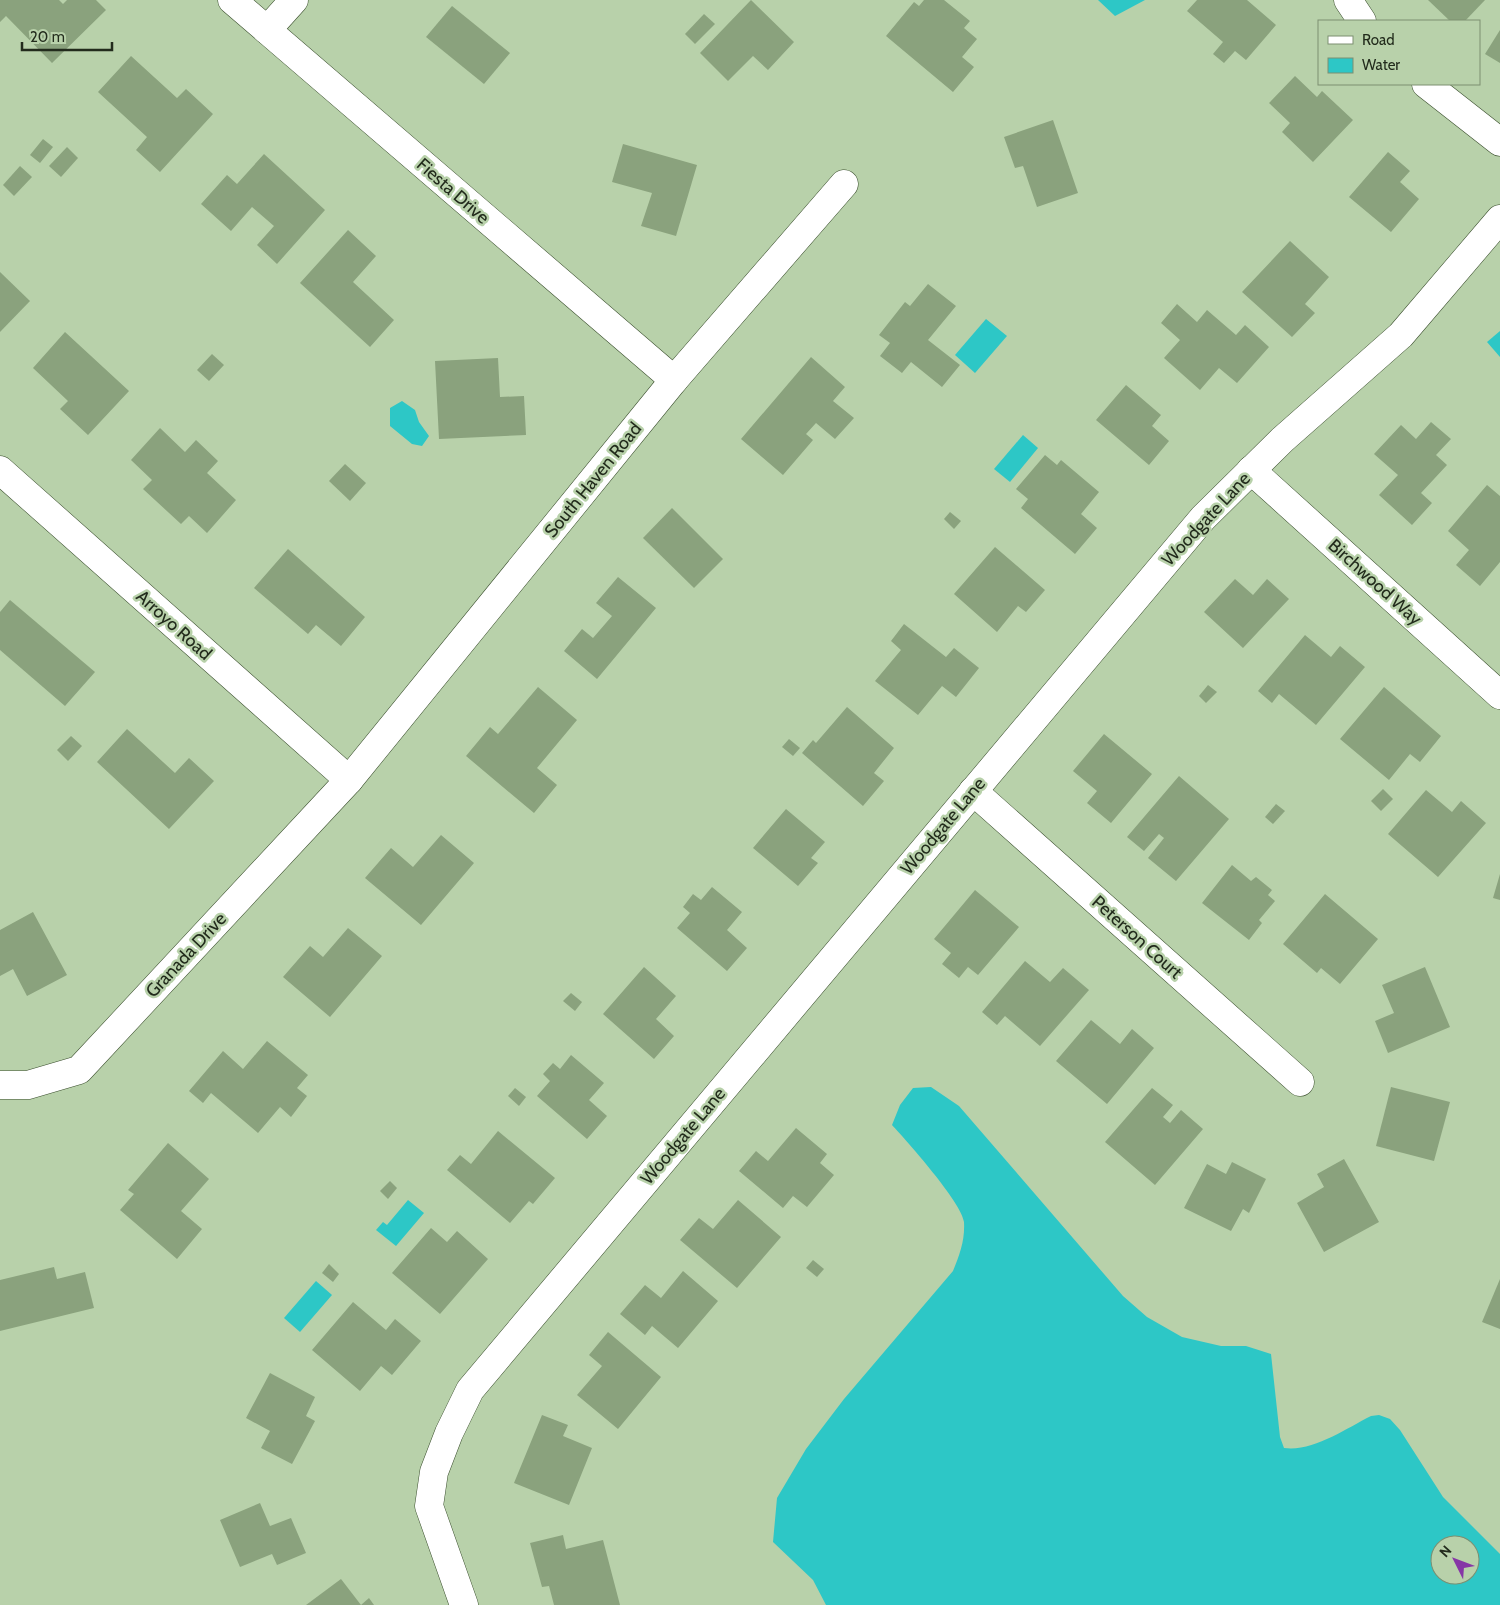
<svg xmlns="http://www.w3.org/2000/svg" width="1500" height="1605" font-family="Cabin,sans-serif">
<rect width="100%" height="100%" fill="#b8d1aa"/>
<g fill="#2dc7c6" fill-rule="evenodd">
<path d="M1098,0h47l-30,16z"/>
<path d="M986,319l21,17 -32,37 -20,-18z"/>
<path d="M1500,331v26l-13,-15z"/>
<path d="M402,401l13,9 4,12 10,14 -7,10 -10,-2 -22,-18v-18z"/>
<path d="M1023,435l15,13 -28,34 -16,-13z"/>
<path d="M931,1087l28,19 164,190 24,21 35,20 39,9h25l25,8 9,83 4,11c29,4 61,-19 87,-32l8,-1 11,4 10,11 43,67 57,57v51h-674l-13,-25 -40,-38 4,-44 29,-49 38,-50 109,-128c7,-17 12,-31 11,-49 -2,-19 -57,-81 -72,-97l8,-20 13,-17zM1440,1545h30v30h-30z"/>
<path d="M408,1200l16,13 -28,33 -20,-16 7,-8 4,3z"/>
<path d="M316,1281l16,14 -32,37 -16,-14z"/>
</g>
<g fill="#8aa27d">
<path d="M0,0h59l4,4 4,-4h29l10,10 -54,53 -46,-47 -6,6z"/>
<path d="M751,0l43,42 -26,28 -15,-14 -25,25 -28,-28z"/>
<path d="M924,0h20l26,21 -6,7 13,11 -15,18 12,10 -21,25 -67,-56 28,-34 5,4z"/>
<path d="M1197,0h50l29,25 -30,35 -11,-9 -11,12 -11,-9 10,-12 -36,-31z"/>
<path d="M1428,0h57l-20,21h-15z"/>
<path d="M452,6l58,47 -26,31 -58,-47z"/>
<path d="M704,14l11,10 -20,20 -10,-10z"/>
<path d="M1500,30v33l-15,-9z"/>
<path d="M131,56l46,42 9,-9 27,25 -53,58 -24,-22 11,-13 -49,-45z"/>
<path d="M1295,76l22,21 5,-6 31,29 -40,42 -31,-30 8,-9 -21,-20z"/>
<path d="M1053,120l25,73 -41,14 -14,-41 -8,2 -11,-31z"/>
<path d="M43,139l10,8 -13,16 -10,-8z"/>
<path d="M623,144l74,21 -21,71 -35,-10 11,-33 -40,-11z"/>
<path d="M67,147l11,11 -17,19 -12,-11z"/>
<path d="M1388,152l22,19 -10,11 19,17 -28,33 -42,-35z"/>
<path d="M264,154l61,56 -48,54 -20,-19 17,-19 -22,-19 -21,24 -30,-27 26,-29 10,9z"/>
<path d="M20,166l12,11 -18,19 -11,-11z"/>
<path d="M348,230l28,26 -23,26 41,38 -24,27 -70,-64z"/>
<path d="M1290,241l39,36 -24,27 10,9 -23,24 -50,-45z"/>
<path d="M0,272l30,29 -30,31z"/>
<path d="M928,284l28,22 -28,34 32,25 -18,22 -31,-25 -9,11 -22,-17 10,-13 -11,-8 26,-33 5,4z"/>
<path d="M1177,304l20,18 10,-12 29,25 9,-10 24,22 -32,36 -18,-15 -19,22 -36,-32 16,-18 -19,-17z"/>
<path d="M65,332l64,59 -41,44 -28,-26 8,-8 -35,-33z"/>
<path d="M212,354l12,11 -15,16 -12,-11z"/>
<path d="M811,357l34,30 -12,14 21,17 -19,21 -19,-16 -10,11 7,6 -30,35 -42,-36z"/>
<path d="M498,358l2,39 24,-1 2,39 -87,4 -4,-78z"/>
<path d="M1126,385l35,30 -9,11 17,15 -20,24 -53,-45z"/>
<path d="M1431,422l20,17 -15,16 11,10 -26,28 11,10 -20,22 -33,-30 19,-20 -24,-21 27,-29 15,14z"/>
<path d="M160,428l25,24 11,-12 22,21 -11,12 29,27 -29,33 -18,-17 -8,8 -38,-35 9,-9 -21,-20z"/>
<path d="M1045,455l12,10 4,-5 38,32 -18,22 16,14 -22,26 -54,-46 7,-9 -12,-10z"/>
<path d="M345,464l21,19 -16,18 -21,-20z"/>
<path d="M1487,485l13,11v66l-20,24 -24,-21 13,-15 -21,-19z"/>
<path d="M672,508l51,51 -29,29 -51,-50z"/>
<path d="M950,512l11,9 -7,8 -10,-10z"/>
<path d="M995,547l50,43 -19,22 -8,-6 -21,26 -43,-38z"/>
<path d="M288,549l77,68 -24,29 -25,-21 -8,9 -54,-46z"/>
<path d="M618,577l38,31 -59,71 -33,-28 18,-22 11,9 19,-22 -16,-13z"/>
<path d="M1235,579l18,16 14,-16 22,20 -46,49 -39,-36z"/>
<path d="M10,600l85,72 -30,34 -65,-56v-38z"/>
<path d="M904,624l42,33 8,-9 25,20 -23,29 -14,-11 -24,29 -43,-34 26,-31 -10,-9z"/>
<path d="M1305,635l26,22 9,-11 25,21 -49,58 -37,-31 -7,9 -14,-12z"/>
<path d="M1208,685l9,7 -11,11 -7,-7z"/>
<path d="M538,687l39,33 -40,48 20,17 -23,28 -68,-57 24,-29 8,7z"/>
<path d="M1384,687l57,49 -21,26 -10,-8 -21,26 -49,-41z"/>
<path d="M847,707l47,41 -20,25 10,8 -21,25 -61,-53 11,-13 3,3z"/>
<path d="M127,729l48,44 14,-15 25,23 -45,48 -72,-67z"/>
<path d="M1104,734l48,40 -41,49 -24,-20 10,-12 -24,-20z"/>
<path d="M71,736l11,10 -14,15 -11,-11z"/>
<path d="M789,739l11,9 -7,8 -11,-9z"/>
<path d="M1179,776l50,43 -53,62 -28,-23 16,-20 -5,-4 -15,17 -17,-14z"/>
<path d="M1383,789l10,10 -12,12 -10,-10z"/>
<path d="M1426,790l26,22 9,-11 25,22 -48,54 -50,-43z"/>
<path d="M1276,804l9,7 -12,13 -8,-7z"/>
<path d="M786,809l39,33 -14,16 7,5 -20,23 -45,-38z"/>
<path d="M441,835l33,28 -53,62 -56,-47 26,-30 22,19z"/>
<path d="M1232,865l19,16 5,-4 16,13 -4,5 7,6 -16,19 3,3 -13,17 -47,-37z"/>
<path d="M1500,874v26l-7,-2z"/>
<path d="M712,887l30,25 -15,18 20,18 -20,23 -50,-43 13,-15 -7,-6 10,-13 8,6z"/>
<path d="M975,890l44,37 -41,48 -10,-8 -9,11 -17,-14 9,-11 -17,-14z"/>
<path d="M1325,894l53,45 -38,45 -19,-16 -4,5 -34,-29z"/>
<path d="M33,912l34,63 -40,21 -14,-27 -13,7v-46z"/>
<path d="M348,928l34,28 -52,61 -47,-40 27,-31 13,11z"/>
<path d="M1025,961l25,21 13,-14 26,22 -49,56 -35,-30 -8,9 -15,-13z"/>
<path d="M644,967l32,29 -20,23 18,17 -20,23 -51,-45z"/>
<path d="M1425,967l25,60 -62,26 -13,-32 19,-8 -12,-28z"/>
<path d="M571,993l11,9 -7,9 -12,-10z"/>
<path d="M1091,1020l29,24 12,-15 22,19 -47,56 -51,-43z"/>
<path d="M267,1041l41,34 -11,13 10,8 -16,21 -11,-10 -22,26 -47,-40 -8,10 -14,-12 34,-40 20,18z"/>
<path d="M571,1055l33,28 -15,17 18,16 -20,23 -50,-43 13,-15 -7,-7 10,-11 7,6z"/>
<path d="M1391,1087l59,15 -16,59 -58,-15z"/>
<path d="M515,1088l11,9 -7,9 -11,-10z"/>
<path d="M1152,1088l21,17 -10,12 7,6 11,-13 22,19 -48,56 -50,-43z"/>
<path d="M796,1128l31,26 -7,9 14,12 -27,32 -14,-11 -10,12 -44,-37 17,-20 12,10z"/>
<path d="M498,1131l57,47 -22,26 -4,-3 -19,22 -63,-53 13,-15 11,9z"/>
<path d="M168,1143l41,36 -28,32 21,18 -25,30 -57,-49 14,-16 -6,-4z"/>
<path d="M1344,1159l35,63 -55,30 -27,-49 27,-16 -7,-13z"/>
<path d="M1232,1162l34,17 -17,34 -6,-4 -12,22 -47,-23 23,-44 19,10z"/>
<path d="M390,1181l7,7 -9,11 -8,-8z"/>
<path d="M738,1200l43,37 -44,51 -57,-48 19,-22 14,11z"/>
<path d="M431,1228l16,14 10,-11 31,28 -48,55 -48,-41z"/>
<path d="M813,1260l11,9 -7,8 -11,-9z"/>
<path d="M329,1264l10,10 -6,8 -11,-9z"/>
<path d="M54,1267l3,12 28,-7 9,36 -94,23v-51z"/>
<path d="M683,1271l35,30 -40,47 -26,-22 -7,9 -25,-21 25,-29 16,13z"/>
<path d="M1500,1279v50l-18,-7z"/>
<path d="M353,1302l33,28 9,-11 26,22 -29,34 -11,-9 -21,25 -48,-41z"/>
<path d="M608,1332l53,45 -43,52 -41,-34 25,-29 -13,-11z"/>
<path d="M270,1373l45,24 -9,19 9,5 -23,43 -31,-16 9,-17 -24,-13z"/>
<path d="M542,1415l26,10 -5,11 29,12 -23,57 -55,-22z"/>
<path d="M260,1503l10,23 21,-8 15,35 -29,12 -5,-11 -32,13 -20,-47z"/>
<path d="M563,1535l3,14 37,-9 17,65h-66l-5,-19 -7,1 -12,-44z"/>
<path d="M341,1579l20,26h-55z"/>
<path d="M369,1598l5,7h-13z"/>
</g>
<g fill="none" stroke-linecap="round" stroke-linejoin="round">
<g stroke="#3a4e2d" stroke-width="29">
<g id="street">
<path d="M232,0l442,380"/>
<path d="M1348,0l14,21"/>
<path d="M267,30l27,-30"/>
<path d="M1426,84l74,58"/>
<path d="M0,470l349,310"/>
<path d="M1251,470l249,225"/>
<path d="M973,791l327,291"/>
<path d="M0,1085h28l51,-15 270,-290 325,-400 170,-196"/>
<path d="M464,1605l-35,-99 5,-34 15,-39 21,-43 733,-872 79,-78 119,-105 99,-116"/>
</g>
</g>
<use href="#street" stroke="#fff" stroke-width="28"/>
</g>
<g text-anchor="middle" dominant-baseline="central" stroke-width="5" stroke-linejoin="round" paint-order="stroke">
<g font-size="18" fill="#222b1c" stroke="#b8d1aa">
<text transform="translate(453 191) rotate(41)">Fiesta Drive</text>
<text transform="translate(593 480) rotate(-51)">South Haven Road</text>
<text transform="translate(1206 519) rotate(-47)">Woodgate Lane</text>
<text transform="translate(1375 582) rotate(42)">Birchwood Way</text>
<text transform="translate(174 625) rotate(42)">Arroyo Road</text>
<text transform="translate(943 826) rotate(-50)">Woodgate Lane</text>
<text transform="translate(1137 937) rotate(42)">Peterson Court</text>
<text transform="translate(186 955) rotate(-47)">Granada Drive</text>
<text transform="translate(683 1136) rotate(-50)">Woodgate Lane</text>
</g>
</g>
<rect x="1318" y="20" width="162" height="65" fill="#b8d1aa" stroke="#7c8f71"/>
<rect x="1328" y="36" width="25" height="8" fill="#ffffff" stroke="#7c8f71"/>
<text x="1362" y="45" font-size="15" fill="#222b1c">Road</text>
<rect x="1328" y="58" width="25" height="15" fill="#2dc7c6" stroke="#7c8f71"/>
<text x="1362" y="70" font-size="15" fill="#222b1c">Water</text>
<g transform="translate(1455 1560) rotate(312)"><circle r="24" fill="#b8d1aa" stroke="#7c8f71"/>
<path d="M0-4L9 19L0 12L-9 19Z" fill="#8636a6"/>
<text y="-8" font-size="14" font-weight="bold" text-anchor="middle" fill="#222b1c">N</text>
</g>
<path d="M22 42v8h90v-8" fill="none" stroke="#222b1c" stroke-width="2.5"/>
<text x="30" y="42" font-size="15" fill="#222b1c" stroke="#b8d1aa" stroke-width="4" paint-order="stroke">20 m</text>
</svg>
